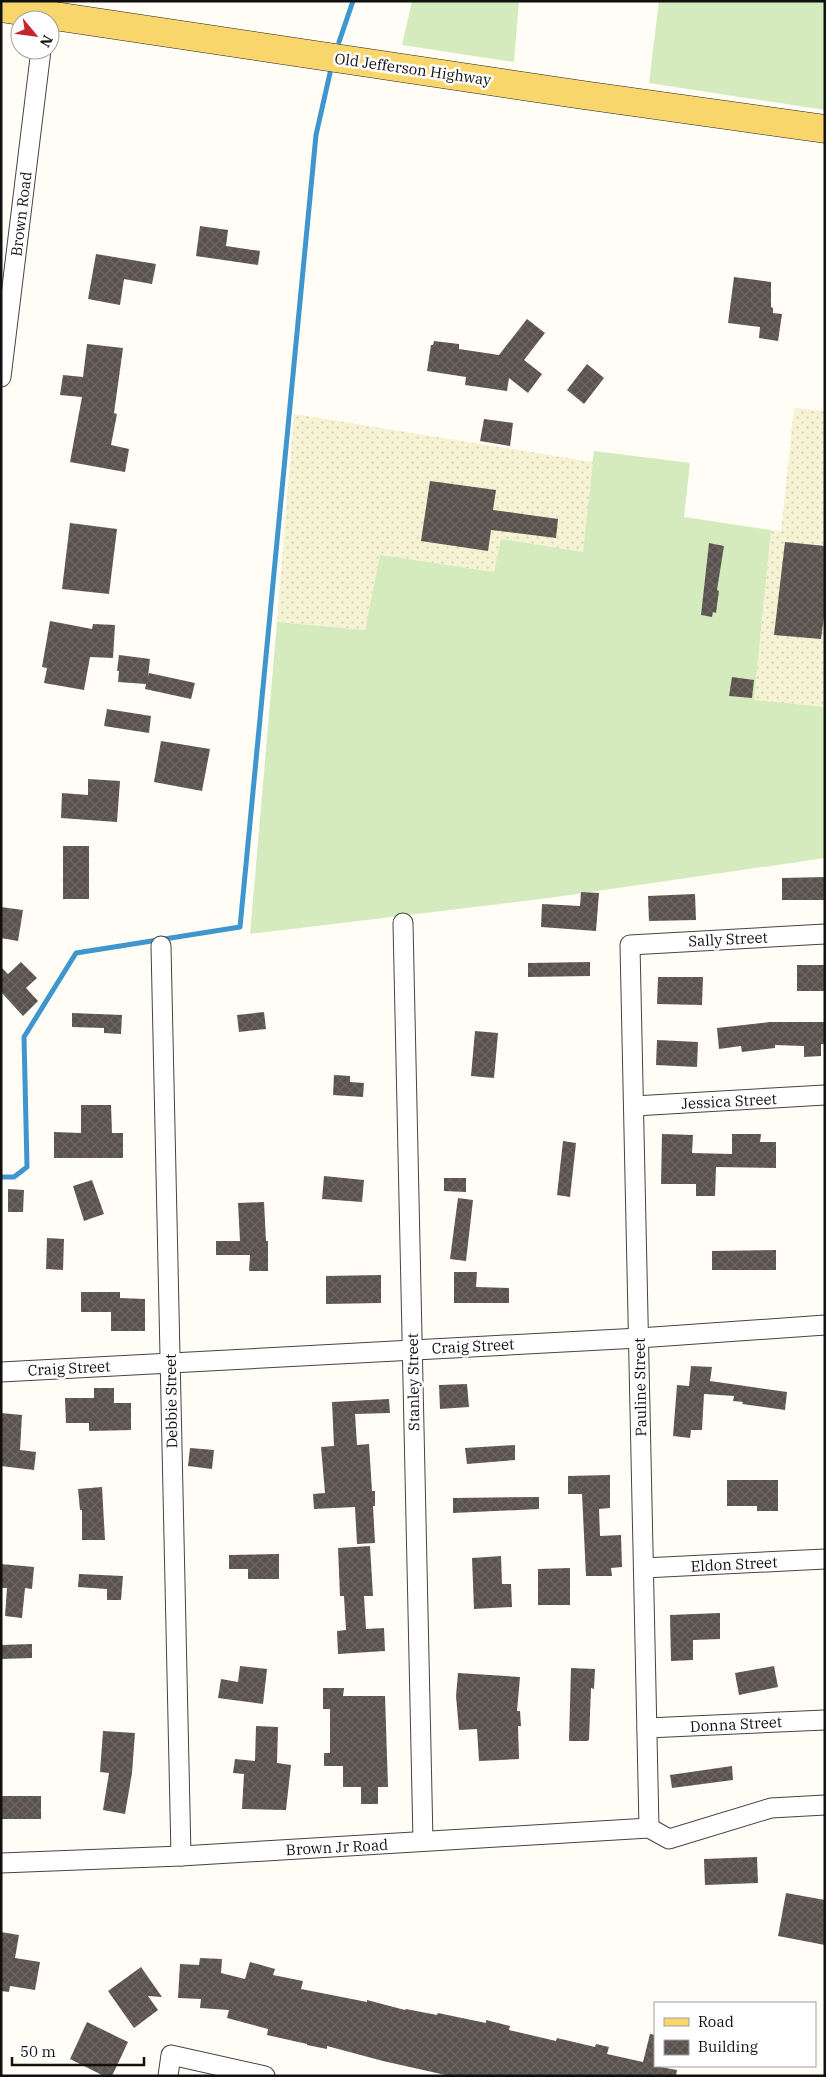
<svg xmlns="http://www.w3.org/2000/svg" width="826" height="2077" font-family="'IBM Plex Serif',serif">
<defs>
<pattern id="farmland-dots" width="8" height="8" patternUnits="userSpaceOnUse" patternTransform="scale(1.25)"><rect width="8" height="8" fill="#f6f3d4"/><path d="M2 2h.1M6 6h.1" fill="none" stroke="#d2cfb5" stroke-width="1.8" stroke-linecap="round"/></pattern>
<pattern id="building-cross-hatch" width="8" height="8" patternUnits="userSpaceOnUse" patternTransform="scale(1.25)"><rect width="8" height="8" fill="#5a524d"/><path d="M0 0l8 8M0 8l8-8" fill="none" stroke="#6d6662"/></pattern>
</defs>
<rect width="100%" height="100%" fill="#fffdf5"/>
<g fill="url(#farmland-dots)">
<path d="M794,408l31,3v296l-71,-6 17,-171 10,1z"/>
<path d="M294,414l299,48 -10,90 -82,-13 -7,33 -114,-16 -15,74 -88,-8z"/>
</g>
<g fill="#d5ebbd">
<path d="M412,1h107l-5,61 -112,-17z"/>
<path d="M659,1h166v109l-176,-27z"/>
<path d="M594,451l96,12 -6,54 87,13 -17,170 71,7v151l-276,40 -299,36 27,-312 88,8 15,-75 114,17 7,-33 82,13z"/>
</g>
<g fill="none" stroke-linecap="round" stroke-linejoin="round">
<g stroke="#3f96cf" stroke-width="5">
<path d="M339,42l14,-41"/>
<path d="M1,1177h13l13,-10 -3,-130 52,-84 164,-26 76,-792 14,-62"/>
</g>
</g>
<g fill="url(#building-cross-hatch)">
<path d="M200,226l28,4 -2,16 34,5 -2,14 -62,-9z"/>
<path d="M96,254l60,10 -4,20 -28,-5 -4,26 -32,-6z"/>
<path d="M734,277l37,5v25l2,1v5l9,1 -4,27 -19,-3 1,-11 -32,-4z"/>
<path d="M527,319l18,14 -21,27 18,14 -14,19 -19,-15 -2,13 -42,-6 1,-8 -39,-6 4,-26h2l1,-4 25,3v5l40,6z"/>
<path d="M87,344l36,4 -9,65 3,1 -6,31 18,4 -4,23 -55,-10 12,-65 -22,-2 3,-20 20,2z"/>
<path d="M587,364l17,14 -20,26 -17,-14z"/>
<path d="M484,419l29,4 -3,23 -30,-5z"/>
<path d="M430,481l66,9 -3,20 65,9 -2,19 -65,-8 -3,21 -67,-10z"/>
<path d="M70,523l47,6 -8,65 -47,-5z"/>
<path d="M785,542l40,4v63l-4,30 -47,-4z"/>
<path d="M709,543l15,3 -7,44 2,1 -3,22 -3,-1 -1,5 -11,-2z"/>
<path d="M50,621l42,8 1,-5 22,1 -2,33 -23,-1 -6,33 -40,-7 3,-15 -5,-1z"/>
<path d="M119,655l31,4 -2,18 1,-4 46,10 -4,16 -46,-10 1,-5 -28,-2 1,-11h-2z"/>
<path d="M732,677l22,3 -2,18 -23,-2z"/>
<path d="M107,709l44,7 -2,17 -45,-7z"/>
<path d="M161,741l49,8 -8,42 -48,-9z"/>
<path d="M88,779l32,2 -3,41 -56,-4 1,-25 26,2z"/>
<rect x="63" y="846" width="26" height="53"/>
<path d="M825,877v23h-43v-22z"/>
<path d="M581,892l18,1 -3,38 -55,-4 1,-23 38,2z"/>
<path d="M695,894l1,26 -47,1 -1,-25z"/>
<path d="M1,907l22,3 -5,31 -17,-3z"/>
<path d="M21,962l16,16 -11,10 12,13 -15,15 -22,-24v-25l7,7z"/>
<path d="M590,962v14l-62,1v-14z"/>
<rect x="797" y="965" width="28" height="26"/>
<path d="M658,977h45l-1,28 -45,-1z"/>
<path d="M264,1012l2,17 -27,3 -2,-17z"/>
<path d="M72,1013l50,2 -1,19 -17,-1v-5l-32,-1z"/>
<path d="M770,1022h55v22h-4v12l-17,1v-11l-29,-1v3l-33,4 -1,-6 -22,3 -2,-21z"/>
<path d="M475,1031l23,2 -4,45 -23,-2z"/>
<path d="M657,1040l41,2 -1,25 -41,-2z"/>
<path d="M334,1075l16,1v6l14,1 -1,14 -30,-2z"/>
<path d="M81,1105h30l1,28h11v25h-69v-26l27,1z"/>
<path d="M662,1134l31,1 -1,18 40,1v-20h29l-1,8h16v26l-60,-1 -1,29h-19v-12h-35z"/>
<path d="M563,1141l13,2 -6,54 -13,-2z"/>
<path d="M324,1176l40,4 -2,22 -40,-3z"/>
<path d="M444,1178h22v14l-22,-1z"/>
<path d="M92,1180l12,34 -20,7 -11,-35z"/>
<path d="M8,1189l16,1 -1,22h-15z"/>
<path d="M458,1198l15,2 -7,61 -16,-2z"/>
<path d="M264,1202l2,39h2v30h-19l1,-16h-34v-14h24l-2,-38z"/>
<path d="M47,1238l17,1 -1,31 -17,-1z"/>
<path d="M776,1250v20h-64v-19z"/>
<path d="M454,1272h23l-1,15 33,1v15h-55z"/>
<path d="M381,1275v28l-55,1v-28z"/>
<path d="M81,1292h39v6l25,1v32h-34v-19h-30z"/>
<path d="M691,1366l21,1 -2,14 77,11 -2,18 -43,-6 1,-2 -10,-1 1,-5 -30,-2 -2,36h-11l-1,8 -17,-2 4,-51 12,1z"/>
<path d="M467,1384l2,23 -29,2 -1,-24z"/>
<path d="M94,1388h20v15h17v27l-42,1v-8h-23l-1,-25h29z"/>
<path d="M389,1399l1,14 -35,1 2,31 12,-1 3,47h3v15h-2l2,37 -18,1 -2,-37 -41,2 -1,-15 12,-1 -4,-46 13,-1 -2,-44z"/>
<path d="M1,1413l21,2 -2,35 16,2 -2,18 -33,-4z"/>
<path d="M515,1445v15l-48,4 -2,-16z"/>
<path d="M190,1448l24,2 -2,19 -24,-3z"/>
<path d="M610,1475v33l-11,1 1,27 21,-1 1,32 -11,1 1,8h-26l-4,-82h-14v-18z"/>
<path d="M727,1480h51v31h-21v-5h-30z"/>
<path d="M102,1487l3,53h-23v-30h-2l-2,-21z"/>
<path d="M539,1497v12l-86,4v-15z"/>
<path d="M370,1546l3,50h-9l2,33 18,-1 1,23 -47,3 -1,-23 9,-1 -2,-34h-4l-2,-48z"/>
<path d="M279,1554v25h-31v-10h-19v-14z"/>
<path d="M501,1556l1,28h9l1,23 -38,2 -2,-51z"/>
<path d="M1,1564l33,3 -2,22 -7,-1 -3,30 -17,-2 2,-28h-6z"/>
<path d="M570,1568v37h-32v-36z"/>
<path d="M79,1574l44,2 -2,24h-14v-11l-29,-2z"/>
<path d="M720,1613v26l-27,1v20l-22,1 -1,-46z"/>
<path d="M32,1644v14l-31,1v-14z"/>
<path d="M240,1666l27,3 -4,35 -45,-6 3,-19 17,3z"/>
<path d="M774,1666l4,21 -39,8 -4,-22z"/>
<path d="M571,1668l24,1 -1,20 -3,-1 -2,52 -2,1h-18z"/>
<path d="M458,1673l62,4 -3,34h3l1,15h-3l1,33 -40,2 -2,-32 -18,1 -3,-34z"/>
<path d="M323,1688h21l-1,8h42l3,91h-10v17h-17v-17h-18v-21h-19v-13h6v-44h-7z"/>
<path d="M256,1726l22,1 -1,36 14,2 -5,45 -44,-1 2,-35 -11,-1 2,-14 20,2z"/>
<path d="M103,1731l32,2 -3,40 -7,41 -22,-4 6,-37 -9,-1z"/>
<path d="M732,1766l1,14 -61,8 -2,-13z"/>
<rect x="1" y="1796" width="40" height="23"/>
<path d="M757,1857l1,26 -53,2 -1,-26z"/>
<path d="M786,1893l39,7v45l-47,-9z"/>
<path d="M1,1932l18,3 -4,23 25,4 -5,28 -25,-4 -1,6 -8,-1z"/>
<path d="M200,1958l22,1 -1,14 24,6 5,-17 25,7 -2,6 30,6 -2,8 66,13v-2l38,10 1,-1 31,6 1,-2 48,10v-3l24,6 -1,4 47,11 1,-3 38,9 1,-3 13,3 -2,7 36,8 7,-28 5,1v31l22,4 -1,6h-226l-67,-15 -56,-15v3l-20,-4v-1l-40,-9 1,-6 -41,-11 2,-8 -29,-2 1,-9 -23,-1 2,-34 19,1z"/>
<path d="M141,1967l21,30 -14,-1 10,14 -24,18 -26,-37z"/>
<path d="M87,2022l41,20 -16,34h-8l-34,-17z"/>
</g>
<g fill="none" stroke-linecap="round" stroke-linejoin="round">
<g stroke="#444" stroke-width="21">
<g id="street">
<path d="M1,377l40,-327"/>
<path d="M403,923l20,918"/>
<path d="M161,946l20,910"/>
<path d="M634,1106l191,-11"/>
<path d="M1,1372l638,-34 186,-13"/>
<path d="M644,1568l181,-9"/>
<path d="M647,1728l178,-8"/>
<path d="M649,1828l-19,-883 195,-11"/>
<path d="M1,1863l180,-7 468,-28 20,11 102,-31 54,-3"/>
<path d="M168,2076l3,-21 94,21"/>
</g>
</g>
<g stroke="#222" stroke-width="29">
<path id="primary" d="M1,8l582,87 242,34"/>
</g>
<use href="#street" stroke="#fff" stroke-width="19"/>
<use href="#primary" stroke="#f9d66b" stroke-width="28"/>
</g>
<g text-anchor="middle" dominant-baseline="central" stroke-width="5" stroke-linejoin="round" paint-order="stroke">
<g font-size="15" fill="#111" stroke="#fff">
<text transform="translate(413 69) rotate(8)">Old Jefferson Highway</text>
<text transform="translate(21 214) rotate(-83)">Brown Road</text>
<text transform="translate(728 939) rotate(-3)">Sally Street</text>
<text transform="translate(729 1101) rotate(-3)">Jessica Street</text>
<text transform="translate(473 1346) rotate(-3)">Craig Street</text>
<text transform="translate(69 1368) rotate(-3)">Craig Street</text>
<text transform="translate(413 1382) rotate(-91)">Stanley Street</text>
<text transform="translate(640 1387) rotate(-91)">Pauline Street</text>
<text transform="translate(171 1401) rotate(-91)">Debbie Street</text>
<text transform="translate(734 1564) rotate(-3)">Eldon Street</text>
<text transform="translate(736 1724) rotate(-3)">Donna Street</text>
<text transform="translate(337 1847) rotate(-3)">Brown Jr Road</text>
</g>
</g>
<rect width="826" height="2077" fill="none" stroke="#111111" stroke-width="5"/>
<rect x="654" y="2002" width="162" height="65" fill="#ffffff" stroke="#a0a0a0"/>
<rect x="664" y="2018" width="25" height="8" fill="#f9d66b" stroke="#a0a0a0"/>
<text x="698" y="2027" font-size="15" fill="#111111">Road</text>
<rect x="664" y="2040" width="25" height="15" fill="url(#building-cross-hatch)" stroke="#a0a0a0"/>
<text x="698" y="2052" font-size="15" fill="#111111">Building</text>
<g transform="translate(35 35) rotate(119)"><circle r="24" fill="#ffffff" stroke="#a0a0a0"/>
<path d="M0-4L9 19L0 12L-9 19Z" fill="#c4262e"/>
<text y="-8" font-size="14" font-weight="bold" text-anchor="middle" fill="#111111">N</text>
</g>
<path d="M12 2057v8h132v-8" fill="none" stroke="#111111" stroke-width="2.5"/>
<text x="20" y="2057" font-size="15" fill="#111111" stroke="#ffffff" stroke-width="4" paint-order="stroke">50 m</text>
</svg>
